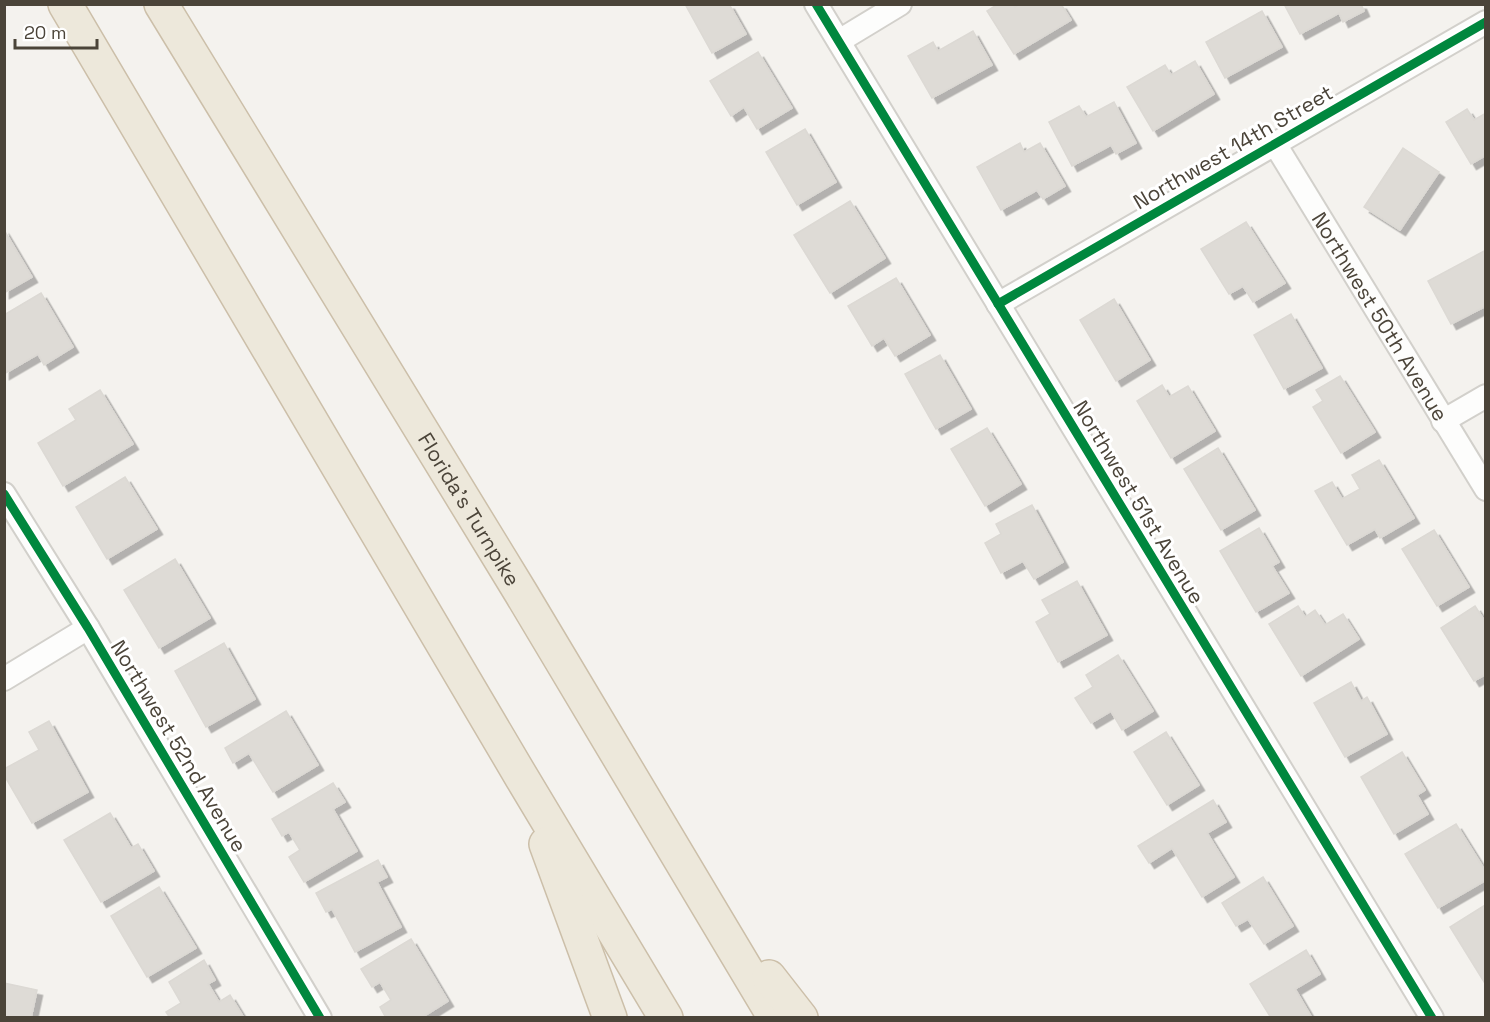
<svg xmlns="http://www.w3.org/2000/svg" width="1490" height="1022" font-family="'Space Grotesk',sans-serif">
<defs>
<filter id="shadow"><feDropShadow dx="5.5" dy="5.5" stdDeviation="0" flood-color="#0004"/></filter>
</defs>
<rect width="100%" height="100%" fill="#f4f2ee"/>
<g fill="#dedbd6" stroke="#dcd9d4" stroke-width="1.5" filter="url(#shadow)">
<path d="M685,4h44l17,30 -34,19z"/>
<path d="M998,4h15l2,3 5,-3h41l10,16 -57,34 -27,-43z"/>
<path d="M1284,4h77l3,7 -21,11 -4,-9 -39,21z"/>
<path d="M1262,11l20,36 -57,31 -19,-36z"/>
<path d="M973,31l19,34 -60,33 -24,-42 25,-14 5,9z"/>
<path d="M758,52l34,56 -35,21 -13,-22 -13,9 -21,-35z"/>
<path d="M1195,61l19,33 -61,37 -26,-44 38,-22 6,10z"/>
<path d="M1114,102l22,41 -20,11 -5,-9 -39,21 -23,-44 30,-16 7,11z"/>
<path d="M1467,109l7,11 12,-7v42l-15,9 -25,-42z"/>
<path d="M805,129l31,53 -39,23 -31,-53z"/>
<path d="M1020,143l4,9 16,-9 25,43 -22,13 -6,-9 -36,20 -24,-43z"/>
<path d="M1403,148l36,24 -39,58 -36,-23z"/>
<path d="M850,201l35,57 -55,35 -36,-58z"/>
<path d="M1246,222l39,61 -32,19 -10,-16 -14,8 -28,-45z"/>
<path d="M4,230l28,47 -28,16z"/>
<path d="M1486,250v56l-35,18 -23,-43z"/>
<path d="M896,278l34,57 -35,21 -11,-18 -12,8 -24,-40z"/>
<path d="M41,293l32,54 -29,18 -6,-11 -34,20v-59z"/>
<path d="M1114,299l36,61 -34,21 -36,-61z"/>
<path d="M1291,314l31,54 -38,21 -30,-54z"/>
<path d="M940,355l31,54 -35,20 -31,-55z"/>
<path d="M1340,376l35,56 -34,21 -28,-46 10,-6 -7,-11z"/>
<path d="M1162,385l7,12 19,-11 27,45 -44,27 -34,-57z"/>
<path d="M100,390l33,54 -70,42 -25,-43 38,-23 -7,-11z"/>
<path d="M987,428l34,56 -36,22 -34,-57z"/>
<path d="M1218,448l37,62 -34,20 -37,-61z"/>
<path d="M1379,460l35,58 -34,20 -5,-9 -28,16 -32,-54 17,-9 10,17 18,-10 -8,-14z"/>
<path d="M125,477l32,52 -50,30 -31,-52z"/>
<path d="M1032,505l31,57 -29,17 -11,-18 -22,12 -16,-30 16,-9 -5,-10z"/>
<path d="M1259,528l20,34 -7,4 17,27 -33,19 -36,-61z"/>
<path d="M1434,530l35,57 -32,19 -35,-57z"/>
<path d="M175,559l35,59 -51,30 -35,-58z"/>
<path d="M1077,581l30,54 -49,27 -22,-40 14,-8 -8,-14z"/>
<path d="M1298,606l7,11 10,-7 10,15 18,-11 16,25 -58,37 -32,-52z"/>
<path d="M1475,606l11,17v51l-12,7 -33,-53z"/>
<path d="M224,643l31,56 -49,28 -31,-56z"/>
<path d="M1118,655l35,56 -31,19 -11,-19 -20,12 -16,-25 18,-11 -7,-12z"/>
<path d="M1351,682l10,19 6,-4 20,37 -42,23 -31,-54z"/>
<path d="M286,711l32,54 -45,27 -24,-39 -16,10 -8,-15z"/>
<path d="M49,721l39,71 -56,31 -28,-48v-6l35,-19 -10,-18z"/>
<path d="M1166,732l33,53 -32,20 -33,-53z"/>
<path d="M1402,752l23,38 -8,5 11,19 -34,20 -33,-57z"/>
<path d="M333,783l12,19 -12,7 24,42 -53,31 -15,-25 11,-7 -11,-18 -7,4 -10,-17z"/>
<path d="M1213,800l13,22 -19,11 27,44 -32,20 -30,-49 -23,15 -11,-17z"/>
<path d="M110,813l21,35 7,-4 16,27 -53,31 -37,-62z"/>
<path d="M1456,824l30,48v8l-48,28 -33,-54z"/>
<path d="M378,860l9,17 -10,5 24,45 -46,25 -23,-43 -6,3 -10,-19z"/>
<path d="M1263,877l30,49 -29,18 -16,-25 -12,7 -14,-23z"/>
<path d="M159,887l37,61 -49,29 -36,-61z"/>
<path d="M1485,905l1,2v78l-36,-58z"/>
<path d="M411,939l37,62 -27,17h-35l-6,-11 11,-7 -11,-18 -8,5 -11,-18z"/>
<path d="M1306,950l14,24 -25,15 17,29h-41l-21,-34z"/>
<path d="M204,960l11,20 -7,4 11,18 11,-7 14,23h-74l-4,-6 15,-9 -12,-21z"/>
<path d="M4,983l33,7 -6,28h-27z"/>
</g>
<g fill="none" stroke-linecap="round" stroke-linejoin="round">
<g stroke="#d2d0cb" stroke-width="26">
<g id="minor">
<path d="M816,4l616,1014"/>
<path d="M839,41l61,-37"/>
<path id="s1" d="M1275,144l211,345"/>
<path d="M998,304l488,-282"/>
<path d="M1443,421l43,-25"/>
<path d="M4,494l84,134 232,390"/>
<path d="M4,679l84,-51"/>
</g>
</g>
<g stroke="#ccbfa9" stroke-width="36">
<g id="motorway">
<path d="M65,4l457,774 144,240"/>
<path id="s2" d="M161,4l360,589 254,425"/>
<path d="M546,844l64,174"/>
<path d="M769,977l32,41"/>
</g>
</g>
<use href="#minor" stroke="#fdfdfc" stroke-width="22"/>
<use href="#motorway" stroke="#ede8db" stroke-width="33"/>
<g stroke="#fff" stroke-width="13">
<g id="cycleway">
<path d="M816,4l616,1014"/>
<path d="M998,304l488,-282"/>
<path d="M4,494l84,134 232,390"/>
</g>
</g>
<use href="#cycleway" stroke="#00873e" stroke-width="9"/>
</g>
<g text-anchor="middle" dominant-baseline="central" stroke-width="6" stroke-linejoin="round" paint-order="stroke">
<g font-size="21" fill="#4b4439" stroke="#fff">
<text transform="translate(1233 147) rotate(-30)">Northwest 14th Street</text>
<text stroke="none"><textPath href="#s1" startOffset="202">Northwest 50th Avenue</textPath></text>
<text transform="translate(1139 502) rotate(59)">Northwest 51st Avenue</text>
<text stroke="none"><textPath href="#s2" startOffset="592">Florida's Turnpike</textPath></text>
<text transform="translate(179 746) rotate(59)">Northwest 52nd Avenue</text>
</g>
</g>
<rect width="1490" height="1022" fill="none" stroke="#4b4439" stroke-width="12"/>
<path d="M15 39v9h82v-9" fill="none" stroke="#4b4439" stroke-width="3"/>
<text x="24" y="39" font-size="18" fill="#4b4439" stroke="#ffffff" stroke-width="4.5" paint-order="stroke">20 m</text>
</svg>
